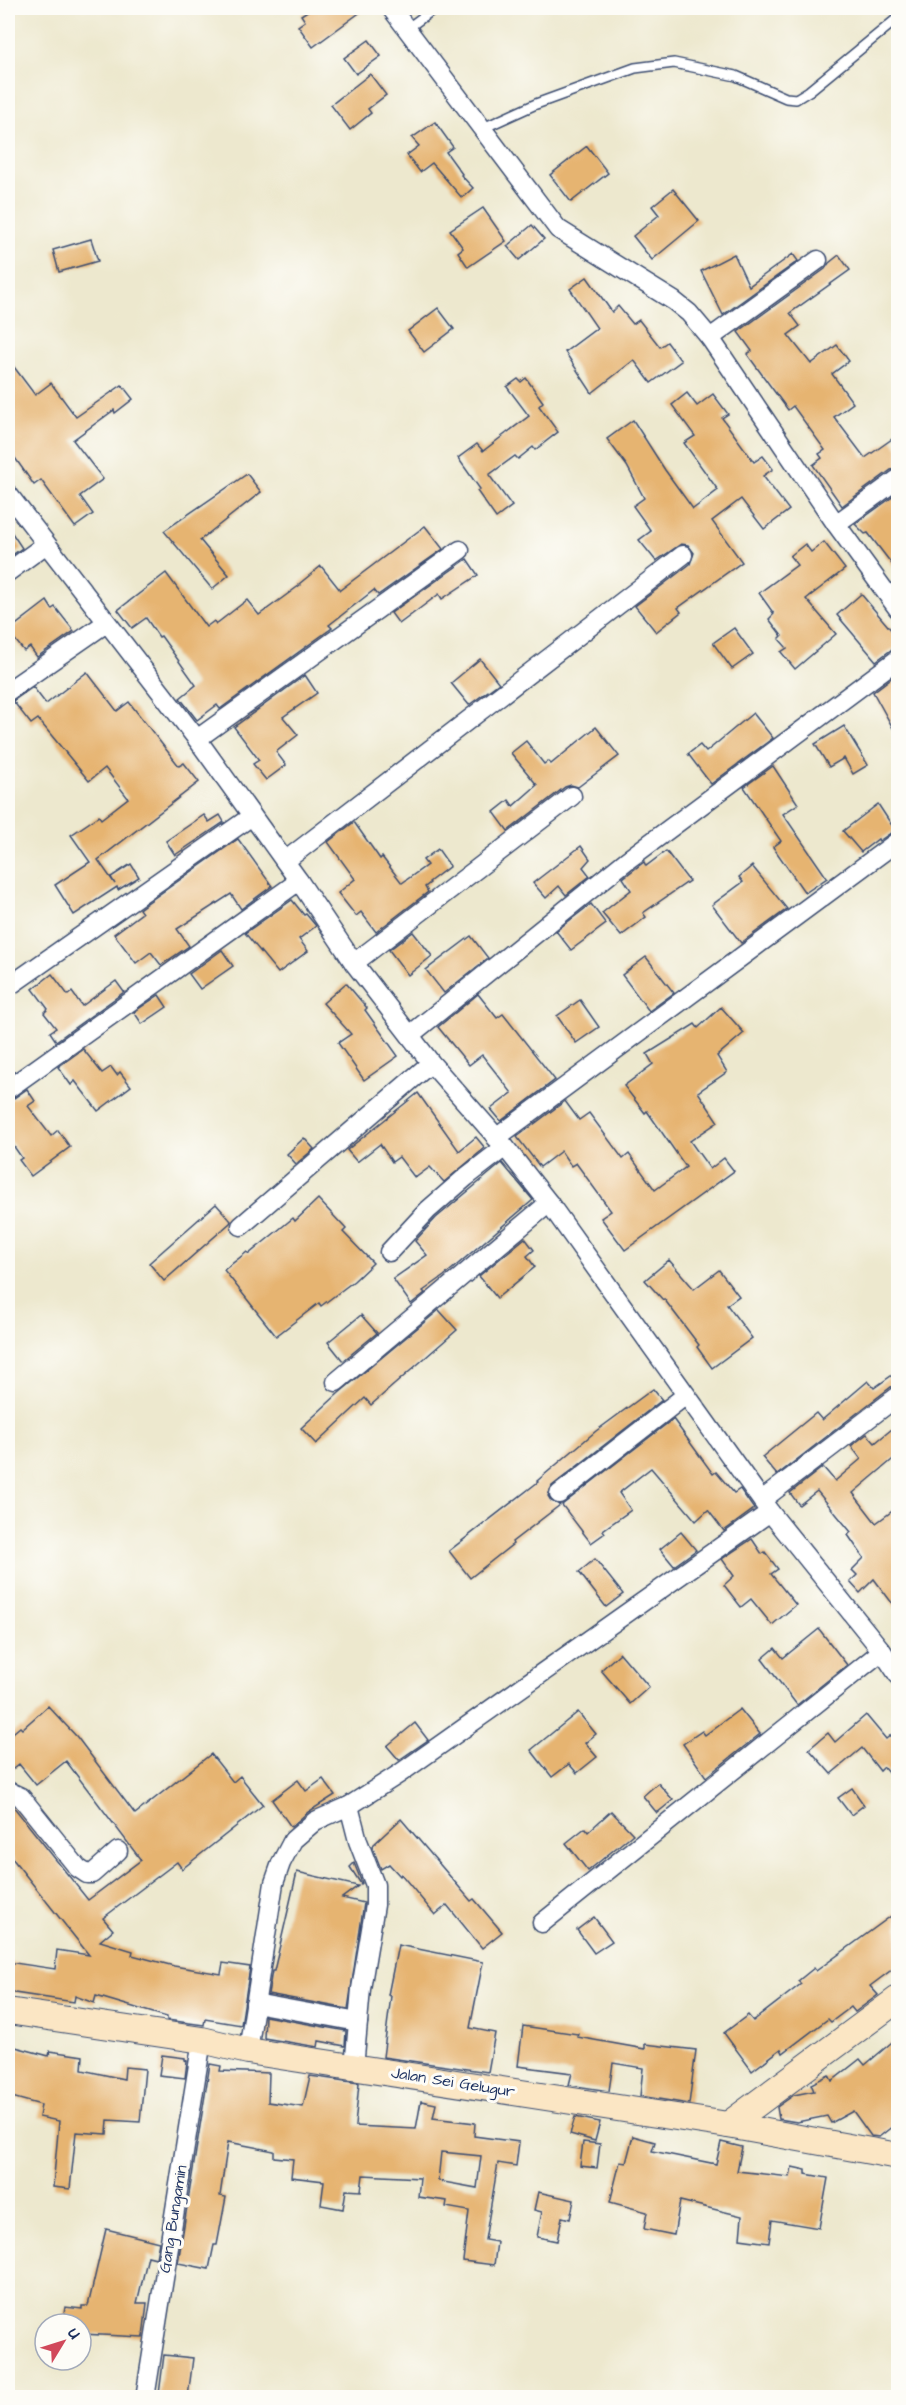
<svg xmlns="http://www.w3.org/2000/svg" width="906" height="2405" font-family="'Architects Daughter',sans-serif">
<rect width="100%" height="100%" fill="#fdfcf7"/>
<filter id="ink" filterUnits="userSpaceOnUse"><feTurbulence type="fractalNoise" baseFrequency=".0167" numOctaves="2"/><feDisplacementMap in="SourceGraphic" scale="12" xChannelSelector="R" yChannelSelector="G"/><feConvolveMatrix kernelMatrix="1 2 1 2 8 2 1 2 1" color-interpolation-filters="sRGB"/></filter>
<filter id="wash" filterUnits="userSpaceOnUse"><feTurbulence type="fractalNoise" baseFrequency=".008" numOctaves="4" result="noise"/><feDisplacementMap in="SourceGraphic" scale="24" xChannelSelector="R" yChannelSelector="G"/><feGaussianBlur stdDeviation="1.35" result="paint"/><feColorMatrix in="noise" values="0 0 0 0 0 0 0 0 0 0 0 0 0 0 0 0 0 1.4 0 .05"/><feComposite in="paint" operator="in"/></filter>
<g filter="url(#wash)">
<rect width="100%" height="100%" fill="#ede8ce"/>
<g id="blocks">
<g fill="#e6b471" fill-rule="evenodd">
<path d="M312,8h54l-53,39 -15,-21 7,-5 -4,-6z"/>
<path d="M369,40l12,16 -25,18 -12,-16z"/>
<path d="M370,74l16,21 -18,14 3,4 -21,17 -19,-25z"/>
<path d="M435,122l18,25 -7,5 16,22 -1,1 12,13 -11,10 -30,-35 -12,9 -13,-17 12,-9 -7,-8z"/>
<path d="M587,146l21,27 -37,29 -21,-27z"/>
<path d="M673,189l26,32 -47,39 -19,-24 26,-21 -7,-9z"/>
<path d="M483,208l23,33 -38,26 -10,-15 5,-4 -13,-18z"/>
<path d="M532,225l12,14 -25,21 -12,-14z"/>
<path d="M91,239l7,22 -39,11 -6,-22z"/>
<path d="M734,254l15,32 44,-32 5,7 -75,54 -22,-44z"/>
<path d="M839,255l11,15 -60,43 10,13 -12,9 23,29 26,-19 12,16 -17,13 21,29 -19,14 31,41 27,-19 6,9v20l-7,2 -49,36 -29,-41 9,-7 -3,-4 6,-4 -32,-44 -5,4 -14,-19 -27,-37 5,-3 -14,-19 87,-63 4,-6z"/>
<path d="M587,277l25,35 6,-6 15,18 6,-4 21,27 7,-5 14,19 -30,22 -17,-23 -42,33 -27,-41 32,-24 -27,-39z"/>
<path d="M438,308l16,21 -30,23 -16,-21z"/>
<path d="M8,359l27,36 16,-12 25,34 46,-32 11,14 -18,14 -1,-3 -41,30 30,39 -23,17 13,18 -18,13 -34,-47 -7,5 -26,-37z"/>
<path d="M526,378l17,24 -4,4 19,26 -23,18 -2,-3 -15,12 -3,-3 -26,19 23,31 -16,12 -19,-27 3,-2 -22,-31 19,-14 6,7 46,-35 -22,-29 11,-8 3,3z"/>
<path d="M687,393l10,13 16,-12 15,20 -6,4 32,44 9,-6 10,13 -10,7 26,34 -25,19 -23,-30 -29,22 30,41 -64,46 3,4 -25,20 -21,-26 55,-42 4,-11 -6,-8 -7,-1 -25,17 -17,-21 12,-9 -18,-25 11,-8 -17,-32 -20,-27 26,-19 32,50 28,39 25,-19 -34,-47 11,-7 -23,-31z"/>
<path d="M247,474l14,18 -61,48 29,35 -17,14 -48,-58z"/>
<path d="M898,493v79l-30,-39 -3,1 -10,-10z"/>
<path d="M425,526l18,23 -65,46 -4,-5 -45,35 3,3 -112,81 -3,-4 -20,15 -17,-22 16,-13 -35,-49 -2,1 -13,-19 -14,10 -14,-18 48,-37 40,54 8,-6 2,3 31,-24 12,15 41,-30 -1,-1 22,-18 19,24z"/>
<path d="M8,527l14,21 -14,10z"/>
<path d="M824,542l21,27 -39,30 30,35 -41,35 -14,-17 6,-4 -8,-9 3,-3 -13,-17 5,-5 -15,-21 38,-28 -7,-9 15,-12 6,8z"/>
<path d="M467,559l11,16 -36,24 -3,-5 -40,30 -8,-11z"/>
<path d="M861,594l37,44v10l-7,2 -15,11 -39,-46z"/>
<path d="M47,601l5,8 3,-2 19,24 -37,26 -7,-10 -6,4 -16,-20z"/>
<path d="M734,628l19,26 -21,15 -19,-26z"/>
<path d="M480,659l19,24 -30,22 -18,-22z"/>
<path d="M87,672l30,39 12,-9 50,64 5,-3 15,19 -101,78 17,24 -4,-7 20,-13 8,13 -21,13 -1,-3 -43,28 -19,-30 35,-23 -19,-27 28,-19 2,3 27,-21 -23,-30 -16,13 -51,-62 -7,5 -18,-23 20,-14 13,17z"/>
<path d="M898,673v64l-25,-45z"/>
<path d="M305,675l12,18 -34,24 15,18 -22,17 10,13 -20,15 -13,-16 6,-4 -25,-33z"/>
<path d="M753,713l20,25 -62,46 -23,-30 12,-9 6,7z"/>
<path d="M844,726l24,39 -15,9 -9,-16 -15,9 -14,-23z"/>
<path d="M596,727l23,29 -41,31 -7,-2 -6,2 -57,44 -14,-19 15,-12 4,6 24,-21 -26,-32 15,-12 18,23 4,-3 3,3z"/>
<path d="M773,766l25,38 -15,10 44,64 -22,15 -32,-46 8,-6 -37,-54z"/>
<path d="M878,804l17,26 -16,11 -1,-2 -17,13 -18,-21z"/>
<path d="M204,815l5,7 11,-7 4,7 -49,33 -9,-14z"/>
<path d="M354,822l26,37 2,-2 20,26 25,-18 -4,-5 15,-11 12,17 -21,16 1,1 -5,4 3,5 -52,40 -15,-20 -5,4 -18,-23 17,-14 -27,-37z"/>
<path d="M238,839l34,47 -31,23 -10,-15 -54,35 12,17 -28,19 -10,-13 -15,11 -22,-29 28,-21 -3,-4 8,-6z"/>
<path d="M581,846l9,13 -7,8 7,9 -24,19 -7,-9 -13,12 -13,-15z"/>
<path d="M666,851l23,30 -46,32 3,4 -25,19 -19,-23 29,-23 -8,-12 21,-16 2,4z"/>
<path d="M752,866l35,43 -46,34 -29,-38 31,-23 -4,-5z"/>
<path d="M292,900l12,15 2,-1 10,12 -17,13 9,12 -30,22 -33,-40z"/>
<path d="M591,904l15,20 -35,26 -15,-19z"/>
<path d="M413,932l19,24 -24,19 -19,-25z"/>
<path d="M471,936l17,22 -44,35 -18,-23z"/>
<path d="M222,950l11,16 -33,23 -11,-15z"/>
<path d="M646,957l28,36 -25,18 -27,-36z"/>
<path d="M52,974l16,21 4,-3 10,14 34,-25 8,11 -68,49 -6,-9 6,-4 -12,-15 4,-4 -15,-20z"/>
<path d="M346,983l21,25 -2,2 33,46 -34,24 -26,-37 13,-9 -28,-31z"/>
<path d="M478,994l19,24 6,-4 52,66 -54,41 -10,-12 21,-16 -30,-38 -13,10 -31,-38z"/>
<path d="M159,995l8,12 -25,17 -8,-12z"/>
<path d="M580,1000l19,27 -23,16 -19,-27z"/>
<path d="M721,1007l23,26 -27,23 10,16 -29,20 20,30 -28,19 20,28 14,-11 10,13 -109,79 -24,-32 10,-7 -35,-48 -5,3 -10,-15 -21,16 -23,-30 48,-36 14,19 10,-7 34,46 6,-5 26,36 31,-23 -39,-56 -2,2 -21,-27 29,-22 -6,-10 48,-30 3,4z"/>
<path d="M83,1049l19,24 9,-6 6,8 3,-3 11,14 -33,25 -23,-30 -4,4 -13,-18z"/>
<path d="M27,1089l8,12 -7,5 23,30 7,-6 12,17 -39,29 -12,-16 3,-2 -14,-20v-38l6,-2z"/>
<path d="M418,1093l41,58 17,-14 9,11 -41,34 -14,-15 -15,11 -16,-21 -7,5 -12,-18 -23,18 -10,-12z"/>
<path d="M304,1138l10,11 -18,15 -9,-10z"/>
<path d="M502,1163l31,37 -89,76 -21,15 2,2 -14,11 -18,-25 34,-24 -12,-14 21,-23z"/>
<path d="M318,1199l28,30 -3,3 30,31 -19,18 -33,25 -2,-3 -43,33 -52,-66 23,-18 2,2 44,-36 2,3z"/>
<path d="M216,1204l15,17 -1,2 -66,58 -15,-18z"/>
<path d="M525,1238l9,12 -7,6 8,11 -38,31 -18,-22z"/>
<path d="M669,1260l25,29 25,-19 20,26 -12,9 25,33 -40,30 -15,-21 2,-2 -35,-46 -1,1 -18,-20z"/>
<path d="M439,1310l18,20 -86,75 -6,-7 -49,46 -15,-16 38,-35z"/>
<path d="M361,1315l16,18 -34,28 -15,-19z"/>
<path d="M898,1371v14l-7,2 -114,88 -15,-18 54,-44 6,7 46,-39 6,7z"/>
<path d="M653,1389l9,11 -110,86 -4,10 3,5 9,4 -48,37 1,2 -43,34 -21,-27 89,-69 -1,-1 59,-50z"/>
<path d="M673,1419l40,55 3,-2 18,21 6,-4 14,20 -30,22 -16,-21 -12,11 -45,-53 -32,25 12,17 -28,20 2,3 -14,10 -29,-38z"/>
<path d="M898,1424v31l-45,38 23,30 22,-16v104l-24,-32 -14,14 -10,-11 7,-7 -5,-5 12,-12 -16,-23 3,-3 -34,-41 -18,14 -9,-12 33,-26 12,14 26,-22 -10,-13 16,-12 8,9z"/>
<path d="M681,1532l15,18 -22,16 -14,-17z"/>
<path d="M752,1539l10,15 3,-2 13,17 -7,5 25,31 -24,20 -21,-26 -10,8 -17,-22 10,-9 -12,-17z"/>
<path d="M595,1559l28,35 -17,13 -27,-35z"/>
<path d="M819,1629l28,36 -50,40 -35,-46 13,-11 8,10z"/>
<path d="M620,1653l29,34 -19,17 -29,-34z"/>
<path d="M48,1706l29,31 58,77 76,-60 22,28 7,-6 23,29 -81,64 -5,-7 -74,56 10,12 -13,11 33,10 -1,4 42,11 47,8 2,-11 27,4 -9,58 -36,-6 -1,6 -37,-5v-3l-71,-21 -2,7 -19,-7 -1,6 -66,-10v-30l47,7 2,-19 32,5 -81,-102v-50l5,3 75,94 53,-40 -75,-99 -30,24 -17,-21 -11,9v-36l12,-10 2,2z"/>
<path d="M740,1709l20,25 -54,43 -23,-33 19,-13 3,4z"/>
<path d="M578,1712l18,22 -11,9 12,14 -20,16 -8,-9 -17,13 -21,-27z"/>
<path d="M866,1715l20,24 12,-10v55l-14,-17 -4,4 -18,-23 -31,26 -22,-25 19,-16 7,9z"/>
<path d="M415,1723l13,17 -29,20 -12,-14z"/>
<path d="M323,1779l12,16 -27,17 -17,15 -19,-27 26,-20 8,11z"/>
<path d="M658,1783l15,17 -16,13 -14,-17z"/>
<path d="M852,1788l12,17 -13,10 -13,-17z"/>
<path d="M611,1811l22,23 -45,37 -22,-28 19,-15 3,4z"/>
<path d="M401,1819l70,82 3,-2 28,33 -20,16 -35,-43 -12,10 -34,-41 -1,2 -11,-12 -8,5 -9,-23z"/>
<path d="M354,1863l8,20 -1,1 -11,-17z"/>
<path d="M297,1872l61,14 -16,12 22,5 -16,106 -80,-15 4,-23h2z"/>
<path d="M898,1911v54l-28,21 8,9 -23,17 -4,-5 -20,15 -3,-3 -45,34 -2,-4 -29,22 -28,-38 24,-18 5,6 48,-37 -3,-3 16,-13 2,3z"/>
<path d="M594,1917l18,24 -18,12 -17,-23z"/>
<path d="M398,1945l85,17 -13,66 25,5 -7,39 -105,-15 8,-61 -3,-1z"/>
<path d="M265,2016l81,15 -1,15 -26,-5 -1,6 -54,-9z"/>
<path d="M523,2026l55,8 -1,3 68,12v-5l51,6 -7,54 -49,-8 3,-28 -30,-5 -4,28 -40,-6 3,-12 -54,-7z"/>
<path d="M898,2037v85l-19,15 -8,-1 -18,-25 -22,12 -4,-7 -30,6 -18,-3 -2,-12 17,-12 20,-4 -3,-7 18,-9 3,6 28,-22 5,6z"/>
<path d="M8,2045l41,11 1,-5 33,5 -1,14 42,9 1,-12 20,2 -5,53 -32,-2 -1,14 -31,-2 -6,57 -17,-2 6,-66 -20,-4 2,-12 -33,-9z"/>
<path d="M162,2055l23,3v2l2,1 -2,17 -26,-3z"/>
<path d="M210,2064l11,2 -1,5 49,2 -1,29 35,5 7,-31 49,7 -4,43 61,3 5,-28 15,3 -3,14 42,5 -1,13 45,6 -3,24 -18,-3 -13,77 12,2 -3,23 -31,-4 6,-50 -23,-4 1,-6 -29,-4 2,-19 -57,-3 -2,16 -15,-1 -3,19 -22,-4 3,-24 -33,-4 2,-18 -19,-2v-6l-46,-9 -8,54 6,1 -9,48h-3l-5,24 -31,-6zM441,2152l40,4 -4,32 -39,-7z"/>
<path d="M575,2117l25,5 -5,19 -25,-7z"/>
<path d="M633,2136l22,6 -3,9 64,13 5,-22 21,5 -5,24 53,6 2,-10 14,3v4l22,4 -9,50 -47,-8 -3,23 -29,-4 2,-23 -62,-15 -6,34 -30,-6 3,-17 -37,-10 10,-40 6,1z"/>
<path d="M583,2142l17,2 -3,24 -17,-2z"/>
<path d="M538,2192l36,8 -4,19 -8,-2 -5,24 -20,-4 5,-25 -8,-2z"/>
<path d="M106,2229l53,13 -3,16 -8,-2 -11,47h10l-4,34 -62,-3v-10l-18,-3 2,-14 17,2v-3h6z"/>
<path d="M164,2355l29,3 -5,39 -29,-3z"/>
</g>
</g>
</g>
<g filter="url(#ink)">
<use href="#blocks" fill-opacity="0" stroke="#3a4b6f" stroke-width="1.5"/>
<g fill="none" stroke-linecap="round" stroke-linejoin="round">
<g stroke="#3a4b6f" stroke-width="12">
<g id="service">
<path d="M408,28l27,-20"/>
<path d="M481,129l55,-25 99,-36 39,-5 62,13 50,22 10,1 13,-8 89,-73"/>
</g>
</g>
<g stroke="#3a4b6f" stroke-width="21">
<g id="minor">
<path d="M391,8l167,221 116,72 15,12 21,25 126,186 62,85"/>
<path d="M710,338l108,-78"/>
<path d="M8,494l189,245 102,142 55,82 77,100 74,84 44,56 221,309 112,139 16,24"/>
<path d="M836,524l62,-45"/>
<path d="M8,572l37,-27"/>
<path d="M8,691l98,-68"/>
<path d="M197,739l263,-189"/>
<path d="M285,861l398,-306"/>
<path d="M354,963l218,-167"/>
<path d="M8,987l244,-171"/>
<path d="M410,1035l216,-174 272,-202"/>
<path d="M8,1089l291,-208"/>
<path d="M496,1138l402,-297"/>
<path d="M241,1226l190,-163"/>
<path d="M389,1252l39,-42 38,-33 39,-30"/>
<path d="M336,1382l213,-179"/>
<path d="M559,1494l127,-99"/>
<path d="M762,1500l136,-104"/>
<path d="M8,1791l13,6 57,71 9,6h5l26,-23"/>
<path d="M349,1806l9,35 17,44v20l-14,84 -7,78"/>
<path d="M542,1923l340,-272"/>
<path d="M255,2003l103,19"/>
<path d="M248,2051l26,-168 7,-20 12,-23 22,-19 34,-15 50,-32 371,-262"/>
<path d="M145,2398l57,-358"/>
</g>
</g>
<g stroke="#3a4b6f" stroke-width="28">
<g id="secondary">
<path d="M8,2011l194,29 46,11 480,74 170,31"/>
<path d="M728,2125l170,-126"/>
</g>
</g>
<use href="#service" stroke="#fff" stroke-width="9"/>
<use href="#minor" stroke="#fff" stroke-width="18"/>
<use href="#secondary" stroke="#fbe6c4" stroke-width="26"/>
</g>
</g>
<g text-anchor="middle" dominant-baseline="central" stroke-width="6" stroke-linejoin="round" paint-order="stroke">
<g font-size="16" fill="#1b2f5e" stroke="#fdfcf7">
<text transform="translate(453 2082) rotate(9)">Jalan Sei Gelugur</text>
<text transform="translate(173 2219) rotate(-81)">Gang Bungamin</text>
</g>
</g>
<rect width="906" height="2405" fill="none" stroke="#fdfcf7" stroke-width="30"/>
<g transform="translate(63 2342) rotate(52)"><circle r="28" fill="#fdfcf7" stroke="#a3aaba" stroke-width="1.5"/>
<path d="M0-4.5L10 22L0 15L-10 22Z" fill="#d1495b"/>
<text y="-9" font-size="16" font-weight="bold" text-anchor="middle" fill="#1b2f5e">U</text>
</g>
</svg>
